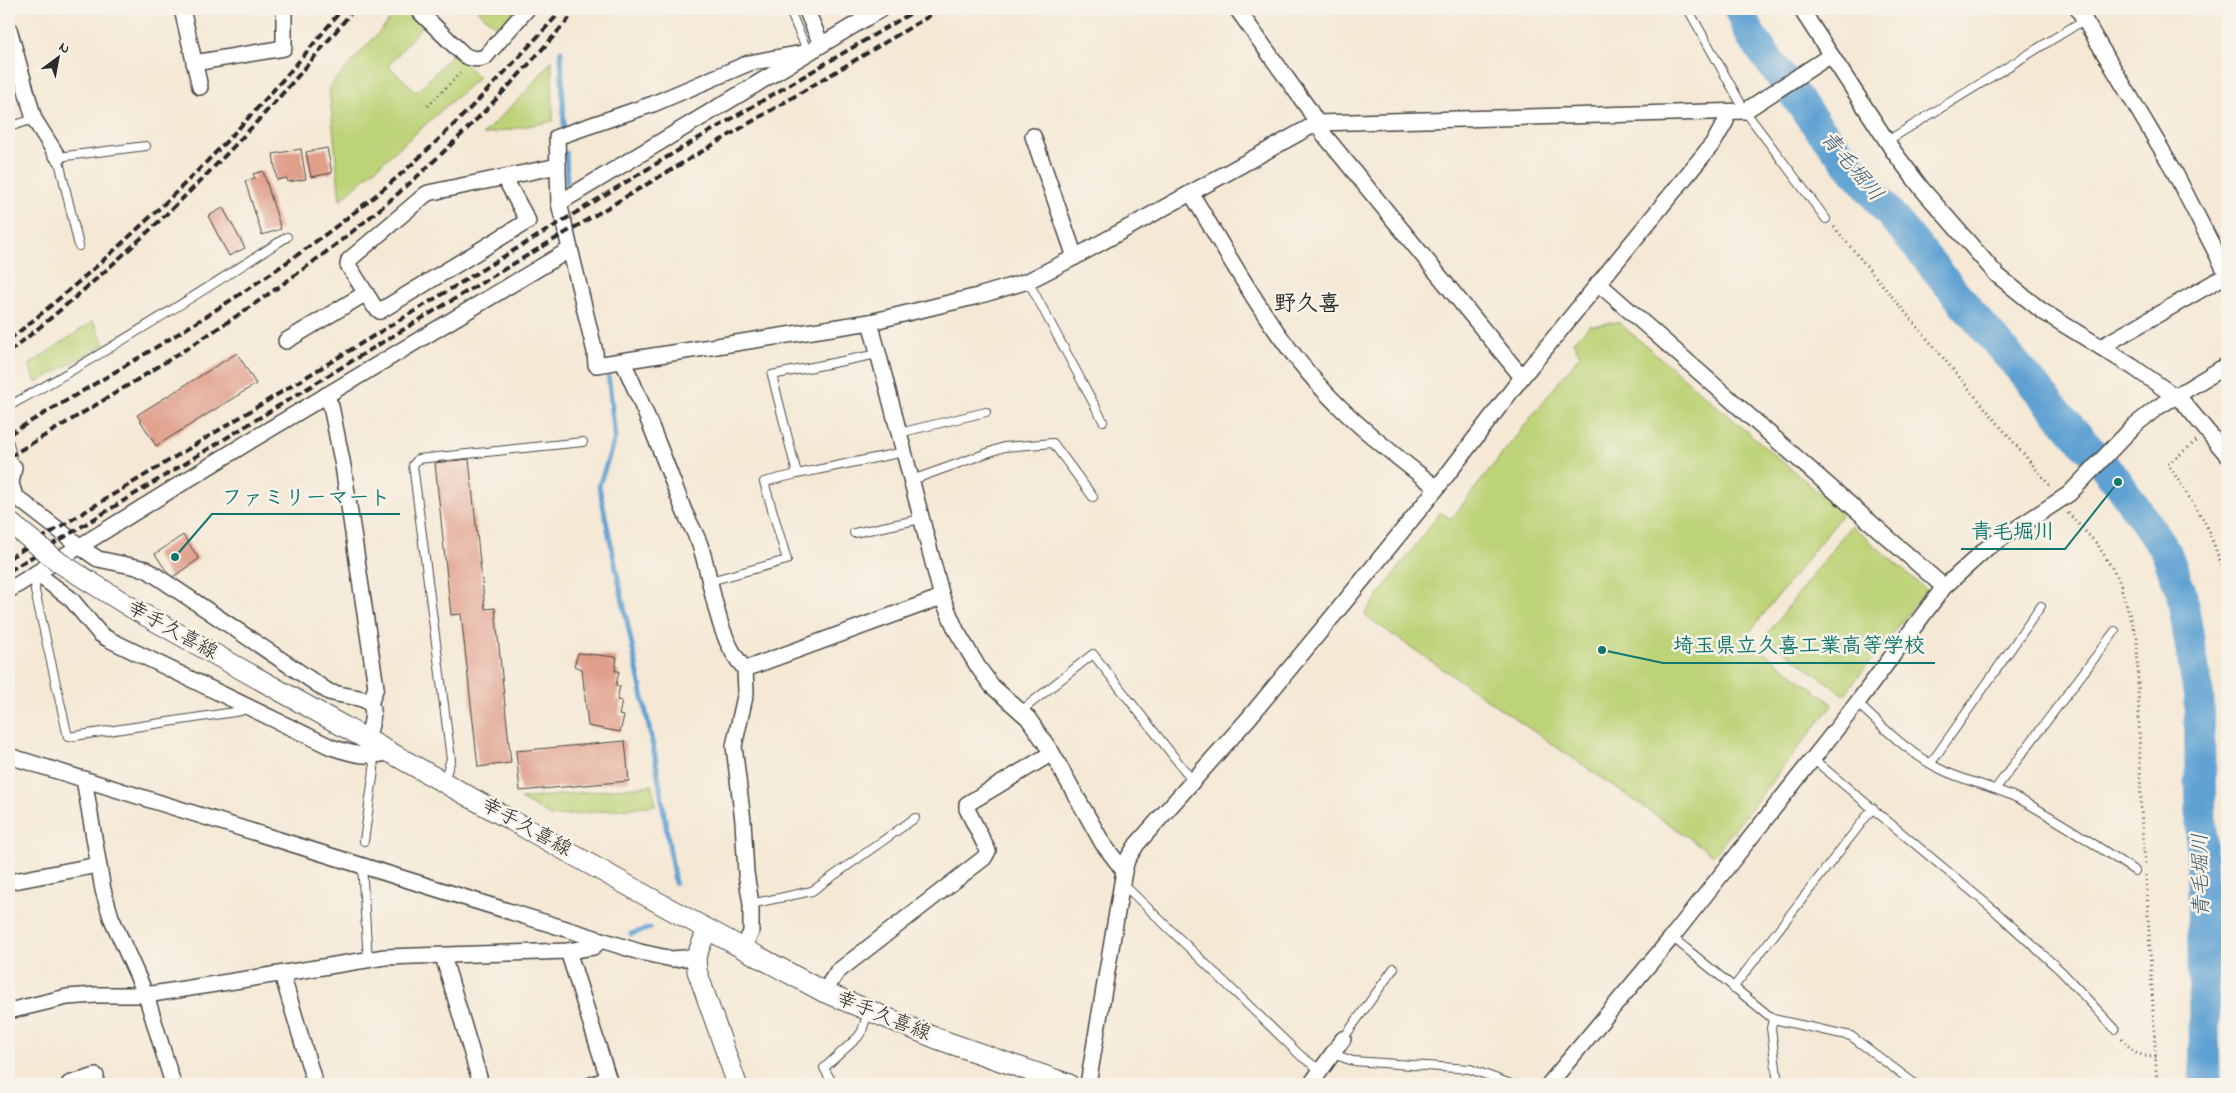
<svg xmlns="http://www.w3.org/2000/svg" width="2236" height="1093" font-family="'Indie Flower','Klee One',sans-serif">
<rect width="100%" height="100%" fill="#f7f3e8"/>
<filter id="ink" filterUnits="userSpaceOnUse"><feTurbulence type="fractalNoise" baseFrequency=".02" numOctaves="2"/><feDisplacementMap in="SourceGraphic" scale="10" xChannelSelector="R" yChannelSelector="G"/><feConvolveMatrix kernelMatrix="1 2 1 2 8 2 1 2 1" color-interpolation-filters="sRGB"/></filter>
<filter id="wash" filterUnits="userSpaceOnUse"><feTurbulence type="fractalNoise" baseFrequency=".0096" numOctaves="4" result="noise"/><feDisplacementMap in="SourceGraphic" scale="20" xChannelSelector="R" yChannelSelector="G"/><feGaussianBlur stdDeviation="1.12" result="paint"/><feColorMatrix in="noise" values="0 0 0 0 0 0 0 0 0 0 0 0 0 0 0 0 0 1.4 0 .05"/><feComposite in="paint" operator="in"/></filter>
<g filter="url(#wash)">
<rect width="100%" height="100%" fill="#f5e8d5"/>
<g fill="#bcd377" stroke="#747f51">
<path d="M400,9h5l18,16 -35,41 29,26 36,-39 26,24 -139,123 -11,-113z"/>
<path d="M476,9h40l-17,20z"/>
<path d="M552,60l1,61 -71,14 45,-44z"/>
<path d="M93,321l12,23 -69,39 -7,-18z"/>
<path d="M1618,322l225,191 -98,125 88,66 -119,151 -350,-240 76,-103 11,7 129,-164 -7,-14 17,-15z"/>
<path d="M1851,525l75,65 -82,105 -79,-58z"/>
<path d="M652,785l4,20 -104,12 -32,-18z"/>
</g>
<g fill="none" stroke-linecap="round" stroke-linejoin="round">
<g stroke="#5ea1d2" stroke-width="5">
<path d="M561,51l3,77"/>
<path d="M566,153l1,31"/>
<path d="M608,372l7,66 -16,48 56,270 20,127"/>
<path d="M631,934l19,-6"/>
</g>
<path stroke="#5ea1d2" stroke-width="31" d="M1739,9l12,27 64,87 165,200 138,159 48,70 15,39 18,107 6,386"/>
</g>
<g id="blocks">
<g fill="#e09f8b">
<path d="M327,148l5,25 -21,4 -5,-25z"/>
<path d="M301,149l5,30 -18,3 -1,-4 -10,2 -4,-26z"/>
<path d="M263,171l18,58 -19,6 -17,-54 10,-3 -2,-4z"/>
<path d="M223,208l22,40 -16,8 -21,-40z"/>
<path d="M237,353l19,31 -100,62 -19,-31z"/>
<path d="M469,459l16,150 10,-1 16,155 -33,4 -17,-153 -10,1 -16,-152z"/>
<path d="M183,535l16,24 -28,19 -16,-24z"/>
<path d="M578,653l39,4 -2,14h4l-3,14 4,1 -3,14 5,1 -3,14 5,1 -4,16 -32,-6 -6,-57 -8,-3z"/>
<path d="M625,741l4,40 -109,10 -4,-40z"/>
</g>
</g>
</g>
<g filter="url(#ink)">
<use href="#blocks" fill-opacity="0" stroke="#494744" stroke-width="1"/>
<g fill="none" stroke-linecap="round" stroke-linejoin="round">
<g stroke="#494744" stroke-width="10">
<g id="service">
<path d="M789,9l19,43"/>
<path d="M1688,9l57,102 81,108"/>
<path d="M9,127l25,-8"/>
<path d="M1887,141l197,-121"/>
<path d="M79,246l-21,-89 88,-11"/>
<path d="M1028,281l75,140"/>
<path d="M878,354l-106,21 25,99 107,-22"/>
<path d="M9,406c95,-52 187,-111 278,-169"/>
<path d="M899,433l87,-21"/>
<path d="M9,443l5,24"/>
<path d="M912,480l92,-33 49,-4 40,54"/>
<path d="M854,533l67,-14"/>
<path d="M36,574l-1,17 33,146 173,-26 6,-4"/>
<path d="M710,581l77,-21 -23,-78 33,-8"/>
<path d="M1857,703c25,23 52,51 83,66 26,13 53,17 79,30 40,21 78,47 116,72"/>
<path d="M1021,711l72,-57 100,127"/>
<path d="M1813,759l181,151 68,62 53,57"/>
<path d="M1931,763l110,-157"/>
<path d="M444,781l7,-22 -38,-294 5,-6 165,-17"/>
<path d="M1996,788l119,-157"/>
<path d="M364,841l10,-71 -1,-13"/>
<path d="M362,864l6,97"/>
<path d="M1122,883l179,173 20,15"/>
<path d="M751,904l61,-13 103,-73"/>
<path d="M1672,937l101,82 78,17 64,48"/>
<path d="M1733,988l140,-180"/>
<path d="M1773,1019l-2,9 7,56"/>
<path d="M1343,1039l51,-71"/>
<path d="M1333,1054l20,7 117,8 41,15"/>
<path d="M833,1084l-9,-16 34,-31 4,-6 6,-19"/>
</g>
</g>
<g stroke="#494744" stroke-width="18">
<g id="minor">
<path d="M182,9l18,78"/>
<path d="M419,9l2,4 43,42c8,4 13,5 21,2l42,-48"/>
<path d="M806,9l15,35"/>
<path d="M1237,9l71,99 17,28 197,241"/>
<path d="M1801,9l93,143 28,37 75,86 45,36 91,56 50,35 44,53"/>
<path d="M2078,9l94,158 55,107"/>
<path d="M9,29l25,90 24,38"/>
<path d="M808,52l-59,11 -96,41 -96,33 2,66 36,149 1,13 274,-43 108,-26 50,-15 47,-24 242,-134 428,-12 86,-56"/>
<path d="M194,63l90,-15v-39"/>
<path d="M1033,136l42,121"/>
<path d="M507,177l2,9 19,35 -148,90 -6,-5 -26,-41 1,-5 76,-65 3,-2 130,-27"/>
<path d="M1191,193c46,77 89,158 155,220 28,27 60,51 91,75"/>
<path d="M559,203l322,-194"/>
<path d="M1598,283l346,304"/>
<path d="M870,322l72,275 14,33 22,37 14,19 36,32 24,35 51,91 21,27"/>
<path d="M286,341l80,-48"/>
<path d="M2101,347l117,-67 9,-3"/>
<path d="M623,362c22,46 40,94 58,141 5,15 14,28 19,42 14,41 15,91 45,124l197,-72"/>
<path d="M326,395l5,11 12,60 33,221 -6,17"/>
<path d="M14,467l-3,17 4,12 71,55 12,8 48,10 183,123c34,9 54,0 38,46"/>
<path d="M36,573l35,26 29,35 8,5 223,108c24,8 36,11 61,5"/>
<path d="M9,590l241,-149 319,-191"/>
<path d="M9,756l631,196 32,7 24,-2"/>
<path d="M84,779l19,111 8,27 35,78 27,89"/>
<path d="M9,882l89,-17"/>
<path d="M743,949l8,-17v-28l-5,-31 -3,-52 -9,-75 12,-54 -1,-23"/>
<path d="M568,951l42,133"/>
<path d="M443,956l38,128"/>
<path d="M282,974l33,110"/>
<path d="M824,992l13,-20 147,-114 4,-7 -21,-42v-5l85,-51"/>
<path d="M9,1011l58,-14 29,-2h50l239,-38 183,-6 25,-4 8,-7"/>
<path d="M69,1084l27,-8"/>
<path d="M593,1084l15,-5"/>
<path d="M1088,1084l36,-213 3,-11 10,-16 111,-125 99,-120 90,-111 85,-111 192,-235 12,-21 -1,-9"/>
<path d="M1311,1084l32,-45"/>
<path d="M1549,1084l123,-147 185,-234 87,-116 43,-39 82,-54 66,-69 23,-18 69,-42"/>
</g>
</g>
<g stroke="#494744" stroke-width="21">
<path id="tertiary" d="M707,930l-11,27 1,14 40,113"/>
</g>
<g stroke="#494744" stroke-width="22">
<path id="secondary" d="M132,608l538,301 154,83 114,47 130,45"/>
</g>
<g stroke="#494744" stroke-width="3" stroke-dasharray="1 4" stroke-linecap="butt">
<path d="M428,106l34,-35"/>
<path d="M1834,227l217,260"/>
<path d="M2196,441l-28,23 38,60 21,55"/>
<path d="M2068,513l30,32 20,33 19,60 4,170 4,56"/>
<path d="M2146,875l11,209"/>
<path d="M2122,1038c9,13 18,19 34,19"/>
</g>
<use href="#service" stroke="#fff" stroke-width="8"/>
<use href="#minor" stroke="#fff" stroke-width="15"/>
<use href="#tertiary" stroke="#fff" stroke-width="19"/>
<use href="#secondary" stroke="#fff" stroke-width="20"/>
<g stroke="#2b2b2b" stroke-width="4" stroke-dasharray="8 4" stroke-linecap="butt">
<path d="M9,340c123,-99 235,-208 333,-331"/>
<path d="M9,352c127,-101 243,-216 345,-343"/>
<path d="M9,434c132,-77 260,-150 378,-248 64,-54 120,-116 176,-177"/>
<path d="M9,457c120,-72 240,-142 349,-230 80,-64 153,-140 219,-218"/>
<path d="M9,558l673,-410 236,-139"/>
<path d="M9,571l405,-248 527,-314"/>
</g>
<g stroke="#494744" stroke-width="22" stroke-linecap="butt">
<path id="secondary-bridge" d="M9,522l51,41 72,45"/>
</g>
<use href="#secondary-bridge" stroke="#fff" stroke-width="20"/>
</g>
</g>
<g text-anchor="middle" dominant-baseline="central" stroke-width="5" stroke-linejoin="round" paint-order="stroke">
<g font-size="20" fill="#2b2b2b" stroke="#f7f3e8">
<text transform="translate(172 631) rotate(29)">幸手久喜線</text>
<text transform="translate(526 828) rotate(29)">幸手久喜線</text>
<text transform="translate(883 1017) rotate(22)">幸手久喜線</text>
</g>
<g font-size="21" font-style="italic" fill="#3f5a6e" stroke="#f7f3e8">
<text transform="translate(1851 167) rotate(50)">青毛堀川</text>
<text transform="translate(2202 875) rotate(-91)">青毛堀川</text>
</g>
<g font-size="22" font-weight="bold" fill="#2b2b2b" stroke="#f7f3e8">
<text x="1307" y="305">野久喜</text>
</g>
</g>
<path fill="none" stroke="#0f766e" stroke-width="2" d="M175 557L212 514H400M2118 482L2065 549H1961M1602 650L1663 663H1935"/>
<g fill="#0f766e" stroke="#f7f3e8" stroke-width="2">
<circle cx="175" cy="557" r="5"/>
<circle cx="2118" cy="482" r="5"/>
<circle cx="1602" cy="650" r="5"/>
</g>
<g font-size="21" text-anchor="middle" font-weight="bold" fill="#0f766e" stroke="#f7f3e8" stroke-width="5" stroke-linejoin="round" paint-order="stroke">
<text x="306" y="504">ファミリーマート</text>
<text x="2013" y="538">青毛堀川</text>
<text x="1799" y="652">埼玉県立久喜工業高等学校</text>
</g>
<rect width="2236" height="1093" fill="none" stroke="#f7f3e8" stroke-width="30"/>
<g transform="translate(58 58) rotate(32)" stroke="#f7f3e8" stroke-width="4" paint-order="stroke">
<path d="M0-4L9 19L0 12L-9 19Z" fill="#2b2b2b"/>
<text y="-8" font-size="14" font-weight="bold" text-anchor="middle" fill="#2b2b2b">N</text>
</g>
</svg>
